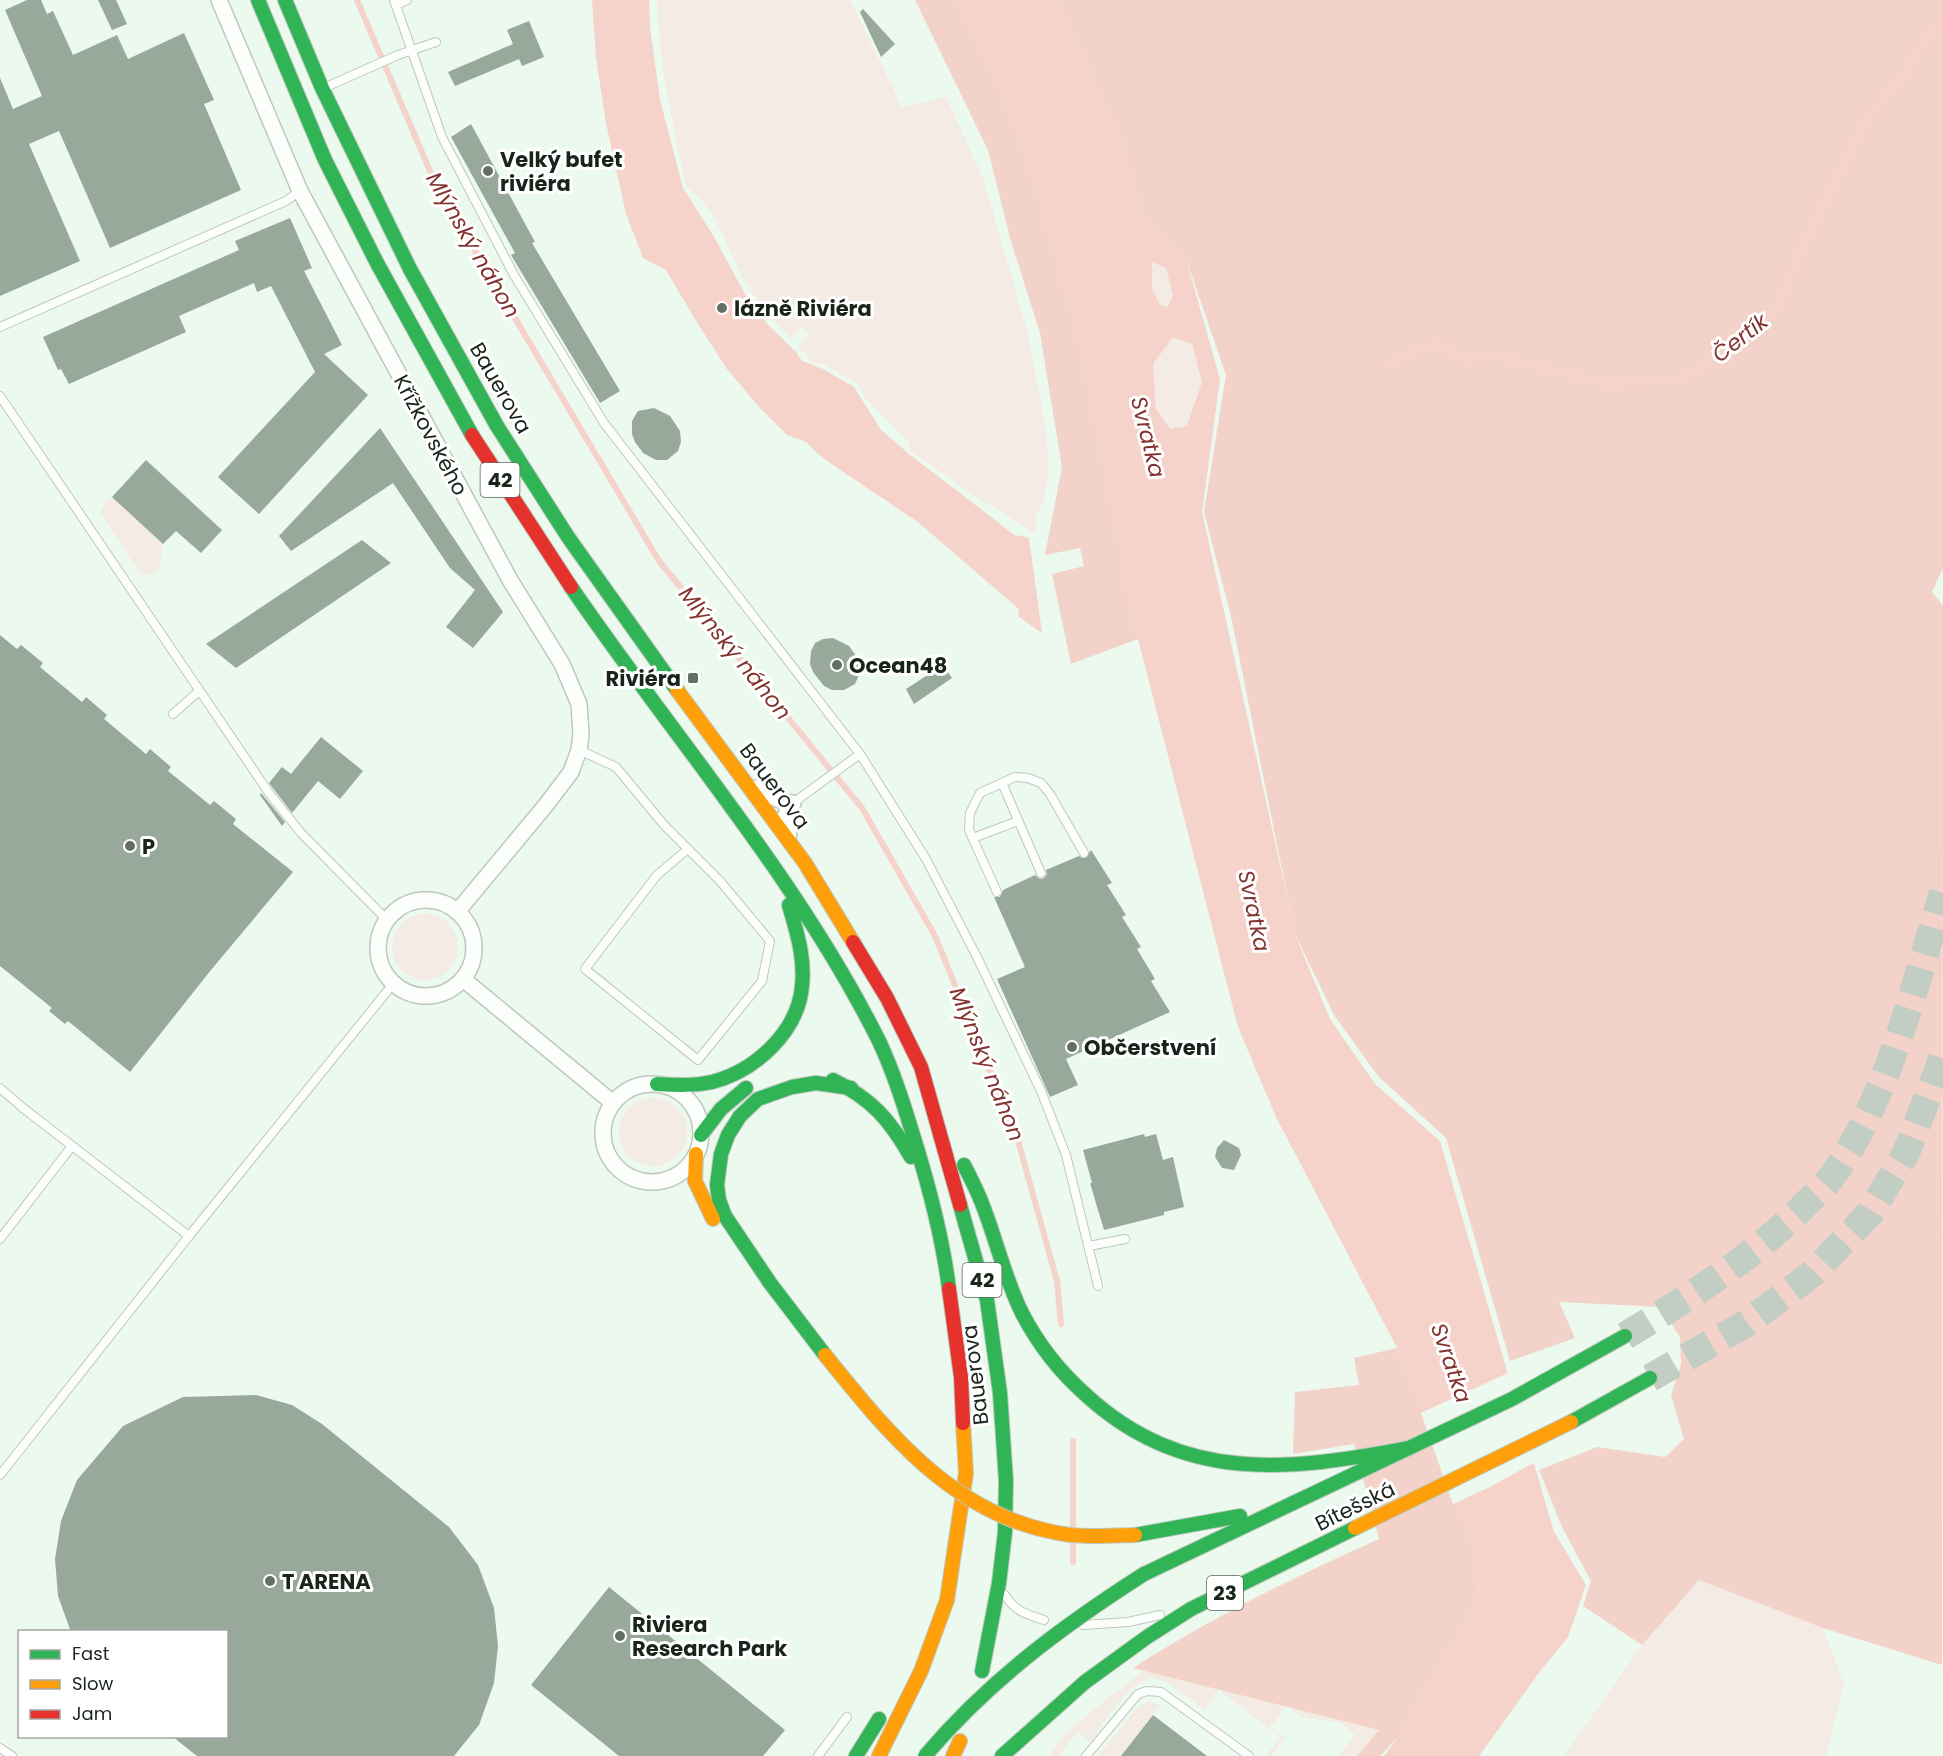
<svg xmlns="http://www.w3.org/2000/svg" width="1943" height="1756" font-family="Poppins,sans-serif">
<rect width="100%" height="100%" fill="#ecf9ee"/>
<g fill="#f3ebe4">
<path d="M657,0h193l52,107 44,-10 37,81 45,156 18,97 3,43 -5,24 -8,18 -1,18 -46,-30 -5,-2 -74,-51 -1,-9 -43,-43 -8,-15 -33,-19 -13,-3 -14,-16 11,-12 -8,-7 -10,11c-15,-16 -30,-32 -42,-50 -20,-31 -31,-81 -63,-101 -13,-62 -27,-124 -29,-187z"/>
<path d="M1152,261l14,7 7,27 -4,12 -9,-2 -8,-16z"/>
<path d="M1173,336l19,8 10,38 -15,44 -17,3 -14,-20 -3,-45z"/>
<path d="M112,497l51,47 -4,26 -12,5h-6l-41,-63 3,-6z"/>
<circle cx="425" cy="947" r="33"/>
<circle cx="653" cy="1132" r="34"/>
<path d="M1699,1580l124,48 21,57 -18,71h-262l78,-111z"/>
<path d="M1144,1671l236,59 -23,26h-18l16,-21 -14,-12 -40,-6 -14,-11 -17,21 15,11 -14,18h-5l14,-19 -61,-47 -15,20c-14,-11 -30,-27 -48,-31 -23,-5 -54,46 -66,63l-13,-10 -18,24h-9c9,-23 72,-69 94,-85z"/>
<path d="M1149,1701l11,4 -39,51h-22l37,-48z"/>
</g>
<g fill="#f2d2c9">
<path d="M915,0h42l44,88 30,81 48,165 59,305 -67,25 -19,-90 32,-8 -4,-18 -35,7 17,-88 -22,-134 -30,-95 -22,-88z"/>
<path d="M1056,0h887v568l-11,24 11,14 -1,1059 -119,-37 -124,-48 -57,65 -59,-39 8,-25 -29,-54 -23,-57 58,-23 68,10 19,-18 -13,-44 10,-31 -1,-27 -20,-30 -101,-5 16,36 -65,23 -64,-223 -68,-62 -44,-61 -39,-81 -64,-318 -27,-104 22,-137 -40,-116 -44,-41 -22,-80z"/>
<path d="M1397,1348l27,64 52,143 2,47 -80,135 -18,19h-23l22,-26 -246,-62c78,-50 161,-91 246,-129l-25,-95 -61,10 2,-62 64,-7 -5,-27z"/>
</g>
<g fill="#f5d2ca" fill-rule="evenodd">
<path d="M592,0h57l1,28 10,72 23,88 30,47 32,59 23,31 28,27 6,9 21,8 31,18 27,43 28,24 108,83 1,-2 11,3 13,95 -24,-17 1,-7 -101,-87 -94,-63 -18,-17 -19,-7 -27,-27 -33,-39 -31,-48 -30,-51 -23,-12 -17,-44 -20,-91 -10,-65z"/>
<path d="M957,0h99l64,138 22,80 44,41 34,120 -18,133 94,425 34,82 45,65 65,57 114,391 32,53 -18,52 -30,37 -59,82h-95l14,-19 80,-135 -2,-47 -52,-143 -27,-64 -120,-229 -39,-92 -100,-388 -59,-305 -48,-165 -30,-81zM1152,262l14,6 7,27 -5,12 -8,-2 -8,-16zM1173,337l19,7 10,38 -15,44 -17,3 -14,-20 -3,-45z"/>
</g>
<path fill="#ecf9ee" d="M1512,1371l25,90 -47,26 -37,17 -32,-91z"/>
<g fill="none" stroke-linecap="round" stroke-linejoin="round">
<g stroke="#f5d2ca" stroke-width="6">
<path d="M357,0l79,185 223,376 203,247 73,128 82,201 40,144 4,43"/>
<path d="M1385,366l51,-24 31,18 25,-5 117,29 66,-4 50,-26 50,-44 38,-86 54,-106 38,-44 27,-48 11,-1"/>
<path d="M1073,1441v88"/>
<path d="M1073,1562v-20"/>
</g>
</g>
<g fill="#98a89b">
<path d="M27,0h14l6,14 6,-3 20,44 44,-20 11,24 56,-26 30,67 -10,4 37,86 -131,58 -51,-117 -30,13 51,117 -80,35v-218l13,31 29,-13 -37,-86z"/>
<path d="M98,0h18l11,24 -15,6z"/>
<path d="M863,9l32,35 -14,13 -21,-45z"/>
<path d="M529,21l15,36 -22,9 -3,-7 -64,27 -7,-14 65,-28 -6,-14z"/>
<path d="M471,124l64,118 -3,1 88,148 -20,12 -89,-148 4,-2 -64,-116z"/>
<path d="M290,218l22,50 -8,3 38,74 -18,9 44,41 -109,119 -41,-37 97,-105 -44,-86 -14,6 -3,-9 -75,33 7,16 -117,52 -8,-15 -3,1 -15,-33 196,-87 -4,-9z"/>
<path d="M654,408l16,8 10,15 1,11 -3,9 -11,9h-11l-13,-7 -8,-11 -3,-8v-13l6,-10z"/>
<path d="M380,428l123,184 -30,36 -27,-21 29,-37 -25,-22 -57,-85 -102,68 -12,-15z"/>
<path d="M146,460l76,70 -21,23 -25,-22 -13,13 -51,-47z"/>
<path d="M362,540l29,23 -155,105 -30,-24z"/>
<path d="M0,635l17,14 4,-4 22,18 -3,4 42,35 4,-5 21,18 -3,4 42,35 4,-5 21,18 -3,4 42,34 4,-4 22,18 -3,5 60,48 -82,98 -81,102 -62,-51 -3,3 -16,-13 3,-3 -52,-42z"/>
<path d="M833,638l16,8 8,11 2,9v9l-4,9 -11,6h-12l-8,-4 -11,-14 -3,-8 1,-13 4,-8 8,-4z"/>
<path d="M943,665l9,13 -38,26 -8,-15z"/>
<path d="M321,737l42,34 -23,28 -22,-18 -26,32 -23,-30 13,-16 9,7z"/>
<path d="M261,793l24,29 -3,4 -22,-31z"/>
<path d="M1091,850l21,33 -5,2 19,30 -4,2 19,30 -4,2 18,30 -4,2 19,31 -104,47 12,26 -28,12 -53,-118 28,-12 -31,-70h6l3,-7 32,-15 5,4 4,-1 3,-4 -1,-4 33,-14 3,2h4z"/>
<path d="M1144,1134l1,3 11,-3 7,26 10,-3 11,50 -20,5v3l-60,15 -14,-47h2l-9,-33z"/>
<path d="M1224,1140l15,8 2,7 -7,15 -12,-2 -7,-11 2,-9z"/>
<path d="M256,1395l36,10 30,19 127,103 29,38 16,43 4,38 -4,37 -15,42 -25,31h-257l-24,-19h53v-105h-155l-13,-36 -3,-37 6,-38 16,-41 46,-54 60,-29z"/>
<path d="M609,1587l176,143 -22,26h-144l-88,-71z"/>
<path d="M1153,1715l54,41h-86z"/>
</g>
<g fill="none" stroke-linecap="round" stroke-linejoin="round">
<g stroke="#c2cec4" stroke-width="28" stroke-dasharray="28 14" stroke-linecap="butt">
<path d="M1625,1336c64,-39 122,-74 176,-127 8,-9 18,-17 26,-26 60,-78 87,-197 116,-290"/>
<path d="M1650,1378l97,-55 66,-50 57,-60 36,-60 37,-96"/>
</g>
<g stroke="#bdc8be" stroke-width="10">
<g id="lane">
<path d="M394,0l48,137 72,138 90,148 256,331 66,105 51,98 64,134 25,64 32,131"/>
<path d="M396,5l11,-5"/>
<path d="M326,87l72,-32 38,-13"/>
<path d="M0,327l286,-126 14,-10"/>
<path d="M0,396l269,397 32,40 86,87"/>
<path d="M173,714l26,-23"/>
<path d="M579,750l37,17 48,58 56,56 50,60 -8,40 -64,79 -113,-91 72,-94 31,-26"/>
<path d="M1002,783l39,90"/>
<path d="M793,803l67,-49"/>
<path d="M973,838l45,-17"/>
<path d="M997,892l-28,-62 1,-17 10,-20 35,-16 13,1 13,5 9,11 34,59"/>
<path d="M0,1088l23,20 166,128 204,-252"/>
<path d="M0,1239l72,-93"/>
<path d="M1089,1246l36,-7"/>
<path d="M0,1475l189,-239"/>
<path d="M1005,1595c9,16 23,20 39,25"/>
<path d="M1083,1625l45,-3 32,-7"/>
<path d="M0,1748l12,8"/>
<path d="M818,1756l29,-39"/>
<path d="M1086,1756l52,-62 9,-3 14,1 88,64"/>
</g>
</g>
<g stroke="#bdc8be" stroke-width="18">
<g id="street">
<path d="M219,0l81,191 210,389 52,84 17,40 2,30 -2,16 -8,22 -25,33 -89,107"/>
<path d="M759,787c10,9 20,15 34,16l-8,13 4,18"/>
<circle cx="426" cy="948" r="48"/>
<path d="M463,979l150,124"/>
<circle cx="652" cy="1133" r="49"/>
</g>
</g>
<g stroke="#bdc8be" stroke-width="16">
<g id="fast">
<path d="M258,0l67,160 52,103 95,172"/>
<path d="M285,0l37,88 88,181 87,157 71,111 109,153"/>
<path d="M571,587c103,151 226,290 308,454 16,34 27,71 38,107 14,46 26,93 32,141"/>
<path d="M833,1080c39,19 57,40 78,77"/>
<path d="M657,1084c18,1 37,2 55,-2 43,-11 86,-50 90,-96 3,-29 -5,-53 -13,-81"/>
<path d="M701,1135l20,-26 25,-21"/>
<path d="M964,1165c7,14 14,27 19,41 14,36 22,73 39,107 16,31 38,59 64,82 97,89 203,76 322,53"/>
<path d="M960,1205l27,95 13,93 6,88 -1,51 -6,51 -17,88"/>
<path d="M825,1355l-55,-72 -45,-67 -6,-16 -2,-15 4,-31 7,-19 12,-19 18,-17 34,-12 24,-4 35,5"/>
<path d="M1571,1422l79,-44"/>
<path d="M1135,1535l105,-19"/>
<path d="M1144,1574l368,-175 113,-63"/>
<path d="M856,1756l23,-37"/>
<path d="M1002,1756l83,-74 62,-45 44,-28 164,-81"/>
</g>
</g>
<g stroke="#bdc8be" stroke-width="16">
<g id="slow">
<path d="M677,690l128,173 48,79"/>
<path d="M696,1154l-1,27 18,38"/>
<path d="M1355,1528l216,-106"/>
<path d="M879,1756l42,-85 26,-71 19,-127 -3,-50"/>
<path d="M953,1756l7,-15"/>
</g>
</g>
<g stroke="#bdc8be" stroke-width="16">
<g id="jam">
<path d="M472,435l99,152"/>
<path d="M853,942l34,56 34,69 39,138"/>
<path d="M949,1289l12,88 2,46"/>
</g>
</g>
<use href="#lane" stroke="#fcfefc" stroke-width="8"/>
<use href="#street" stroke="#fcfefc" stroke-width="15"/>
<use href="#fast" stroke="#30b455" stroke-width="14"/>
<use href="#slow" stroke="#ff9f0a" stroke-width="14"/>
<use href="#jam" stroke="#e5322d" stroke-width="14"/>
<g stroke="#bdc8be" stroke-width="16" stroke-linecap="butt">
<path id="fast-bridge" d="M925,1756c64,-75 136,-129 219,-182"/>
</g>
<g stroke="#bdc8be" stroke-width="16" stroke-linecap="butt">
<path id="slow-bridge" d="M825,1355c62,77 126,157 228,177 27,6 55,4 82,3"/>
</g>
<use href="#fast-bridge" stroke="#30b455" stroke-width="14"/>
<use href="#slow-bridge" stroke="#ff9f0a" stroke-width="14"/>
</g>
<g fill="#636f65" stroke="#fff" stroke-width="2">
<circle cx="488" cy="171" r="6"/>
<circle cx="722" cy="308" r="6"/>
<circle cx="837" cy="665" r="6"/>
<rect x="687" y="672" width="12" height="12" rx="3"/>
<circle cx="130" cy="846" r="6"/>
<circle cx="1072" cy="1047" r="6"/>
<circle cx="270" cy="1581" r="6"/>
<circle cx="620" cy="1636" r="6"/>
</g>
<g text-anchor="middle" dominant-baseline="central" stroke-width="6" stroke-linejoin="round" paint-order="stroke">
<g fill="#fff" stroke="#5e665f" stroke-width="1.5">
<rect x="480.5" y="463" width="39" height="34" rx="4.5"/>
<rect x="962.5" y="1263" width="39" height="34" rx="4.5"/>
<rect x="1207" y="1576" width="36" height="34" rx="4.5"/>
</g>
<g font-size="20" font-weight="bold" fill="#19241b">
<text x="500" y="480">42</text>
<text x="982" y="1280">42</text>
<text x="1225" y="1593">23</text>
</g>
<g font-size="21" font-weight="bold" fill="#19241b" stroke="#fff" text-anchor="start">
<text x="500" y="159">Velký bufet<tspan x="500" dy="24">riviéra</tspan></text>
<text x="734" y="308">lázně Riviéra</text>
<text x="849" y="665">Ocean48</text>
<text x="681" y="678" text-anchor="end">Riviéra</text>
<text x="142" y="846">P</text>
<text x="1084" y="1047">Občerstvení</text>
<text x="282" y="1581">T ARENA</text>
<text x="632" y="1624">Riviera<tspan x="632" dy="24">Research Park</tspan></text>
</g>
<g font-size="21" fill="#19241b" stroke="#fff">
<text transform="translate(501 388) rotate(60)">Bauerova</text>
<text transform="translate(431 435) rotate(62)">Křížkovského</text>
<text transform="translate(775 786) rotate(53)">Bauerova</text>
<text transform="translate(975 1375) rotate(-97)">Bauerova</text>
<text transform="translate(1355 1506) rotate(-26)">Bítešská</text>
</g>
<g font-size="22" font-style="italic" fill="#82332d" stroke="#fff">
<text transform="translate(473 245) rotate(60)">Mlýnský náhon</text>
<text transform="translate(1740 338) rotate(-38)">Čertík</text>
<text transform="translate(1148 437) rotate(76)">Svratka</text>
<text transform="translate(735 653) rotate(51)">Mlýnský náhon</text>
<text transform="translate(1254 911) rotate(78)">Svratka</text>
<text transform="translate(987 1064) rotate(68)">Mlýnský náhon</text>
<text transform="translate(1451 1363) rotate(71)">Svratka</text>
</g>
</g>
<rect x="18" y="1630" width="210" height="108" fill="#ffffff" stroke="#a3a7a4" stroke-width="1.5"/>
<rect x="30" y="1650" width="30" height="9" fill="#30b455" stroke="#a3a7a4" stroke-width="1.5"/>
<text x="72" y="1660" font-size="18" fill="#19241b">Fast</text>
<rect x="30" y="1680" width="30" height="9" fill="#ff9f0a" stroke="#a3a7a4" stroke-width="1.5"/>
<text x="72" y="1690" font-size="18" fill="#19241b">Slow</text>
<rect x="30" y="1710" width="30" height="9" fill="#e5322d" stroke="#a3a7a4" stroke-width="1.5"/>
<text x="72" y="1720" font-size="18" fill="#19241b">Jam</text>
</svg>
